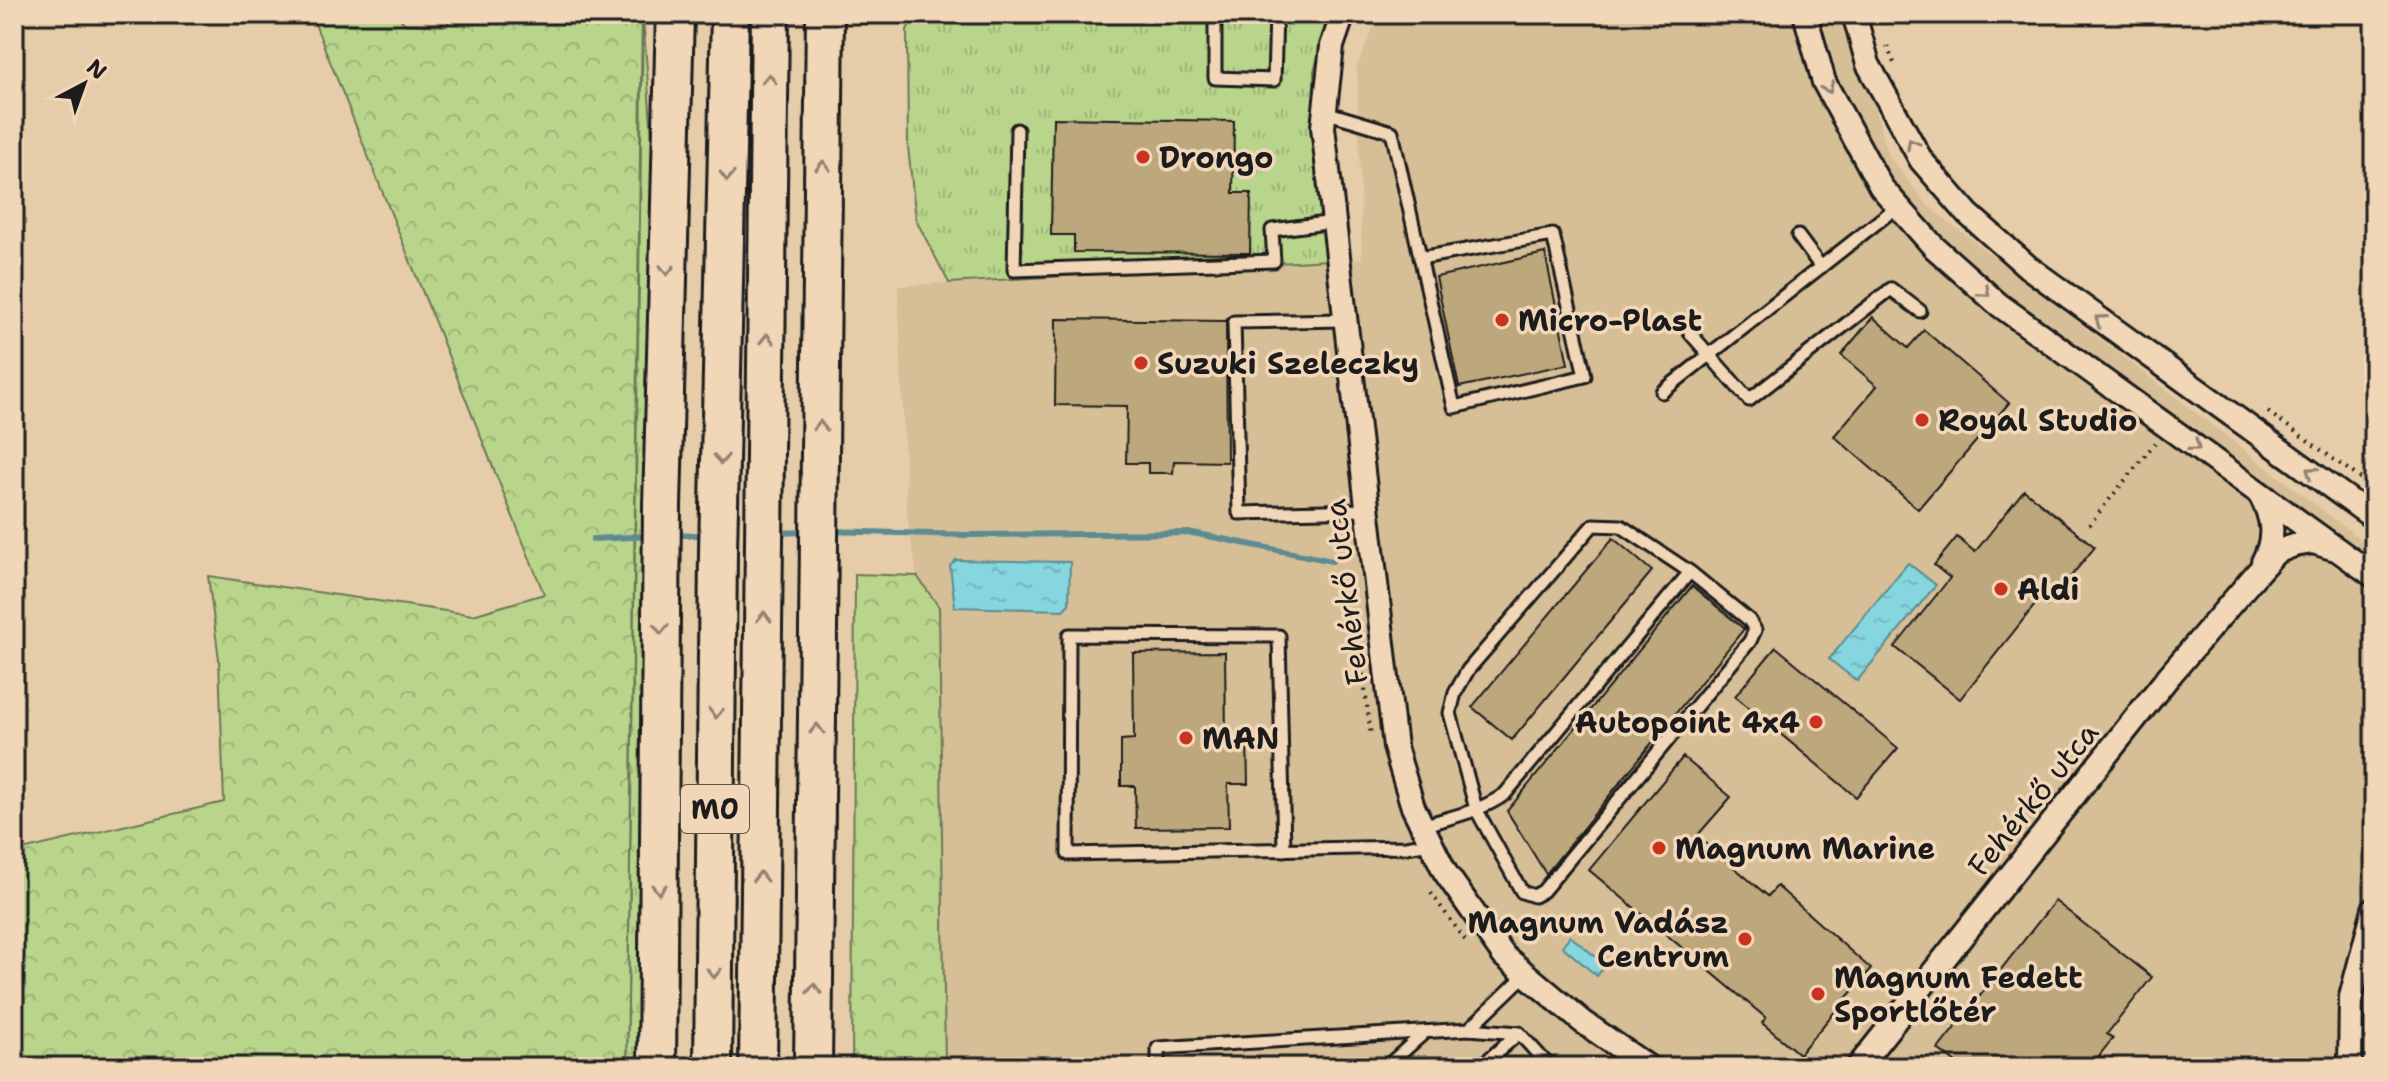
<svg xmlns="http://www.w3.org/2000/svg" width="2388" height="1081" font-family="'Shantell Sans',sans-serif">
<defs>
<pattern id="grass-tufts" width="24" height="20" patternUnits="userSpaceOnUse" patternTransform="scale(2)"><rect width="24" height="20" fill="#b9d48b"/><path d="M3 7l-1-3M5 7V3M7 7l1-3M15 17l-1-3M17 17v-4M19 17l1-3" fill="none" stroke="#9eb577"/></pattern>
<pattern id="forest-crowns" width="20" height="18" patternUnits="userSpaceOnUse" patternTransform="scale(2)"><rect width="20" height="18" fill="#b9d48b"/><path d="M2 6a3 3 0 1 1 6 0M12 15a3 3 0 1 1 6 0" fill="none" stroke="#9eb577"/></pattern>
<pattern id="water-ripples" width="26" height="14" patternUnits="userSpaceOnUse" patternTransform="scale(2)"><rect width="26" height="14" fill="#85d6df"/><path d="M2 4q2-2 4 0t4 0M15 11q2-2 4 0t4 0" fill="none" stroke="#72b7bf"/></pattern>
</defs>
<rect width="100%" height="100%" fill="#e6cca8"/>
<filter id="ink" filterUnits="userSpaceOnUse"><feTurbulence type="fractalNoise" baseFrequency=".0125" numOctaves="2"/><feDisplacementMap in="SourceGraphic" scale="16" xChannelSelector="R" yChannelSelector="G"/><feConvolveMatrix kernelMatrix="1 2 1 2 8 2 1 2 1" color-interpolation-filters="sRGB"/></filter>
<g filter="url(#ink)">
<path fill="#d6be97" d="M1379,14h471l38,141 41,52 445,343v517h-1429l-6,-460 -22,-31 -10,-61 -9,-229 464,-27 -5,-192z"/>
<g fill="url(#grass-tufts)" stroke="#6a7854" stroke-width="2">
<path d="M915,14h416l-17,57 1,84 13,105 -379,23 -33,-63 -8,-73 -1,-117z"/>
<path d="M643,16l9,121 -9,930h-16z"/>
</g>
<g fill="url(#forest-crowns)" stroke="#6a7854" stroke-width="2">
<path d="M311,14h85l9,10 42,2 4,-12h191l-15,1053h-613v-215l210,-50 -5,-143 -11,-83 265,39 71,-21z"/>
<path d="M855,574l62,2 22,31 6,460h-93z"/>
</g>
<g fill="url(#water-ripples)" stroke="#5b8c91" stroke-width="2">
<path d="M956,560l114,2 -1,42 -6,6 -108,-3 -5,-41z"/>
<path d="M1908,563l28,22 -79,96 -28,-22z"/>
<path d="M1570,936l36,29 -9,11 -35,-30z"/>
</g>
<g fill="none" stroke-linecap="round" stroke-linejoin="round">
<g stroke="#5b8c91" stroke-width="6">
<path d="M830,531l138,4 225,-2 139,28"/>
<path d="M774,533l33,-1"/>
<path d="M674,535h33"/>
<path d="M593,539l58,-3"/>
</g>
</g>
<g fill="#bda77b" stroke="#1c1c1c" stroke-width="2">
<path d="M1053,118l181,3 -1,72h18l-1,60 -176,-1v-17h-23z"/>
<path d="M1545,253l23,111 -109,23 -23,-110z"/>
<path d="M1873,317l35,31 16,-18 85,73 -91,106 -84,-73 43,-50 -36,-31z"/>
<path d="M1056,319l170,2 1,141 -53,-1 -1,12h-25v-10h-22l1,-57 -72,-1z"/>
<path d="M2024,490l71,57 -48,59 -8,-6 -79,99 -65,-52 55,-69 -16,-13 23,-28 18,15z"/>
<path d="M1613,538l39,33 -140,169 -40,-33z"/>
<path d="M1692,586l52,43 -198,245 -39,-63z"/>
<path d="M1776,647l122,101 -42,49 -121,-101z"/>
<path d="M1225,652l1,86h21l1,46h-20l1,43 -93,1 -1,-42h-14v-46l13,-1 -1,-86z"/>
<path d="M1683,757l48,40 -34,39 71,60 9,-10 94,83 -72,85 -37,-31 4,-5 -177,-148z"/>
<path d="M2055,901l97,76 -45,57 6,4 -23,29h-129l-23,-18z"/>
</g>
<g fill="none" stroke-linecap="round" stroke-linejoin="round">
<g stroke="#1c1c1c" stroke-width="17">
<g id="service">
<path d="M1215,14v64l59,2 2,-66"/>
<path d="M1325,112l67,20 62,275 131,-31 -32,-141 -133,23"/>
<path d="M1017,130l-3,140 260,-9 -2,-31 62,-8"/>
<path d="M1798,236l23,31"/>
<path d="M1345,320l-111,2 5,191 128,-3"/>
<path d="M1690,333l59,67 142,-111 29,22"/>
<path d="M1662,392l236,-186"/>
<path d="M1422,826c29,-9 60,-15 83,-32l185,-222 59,48 6,10 -5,11 -207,250 -9,5 -12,-4 -46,-83 -26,-96 5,-20 13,-23 125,-145 28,1 69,46"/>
<path d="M1284,850l-5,-214 -210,-1 -1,219 338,-7 24,-4"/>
<path d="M1469,1029l50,4 -39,34"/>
<path d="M1519,1033l31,34"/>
<path d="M1158,1067v-19l311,-19 57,-55"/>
<path d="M1386,1067l39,-35"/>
</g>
</g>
<g stroke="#1c1c1c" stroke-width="28">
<g id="minor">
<path d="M1343,14l-11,32 -9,81 72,620 18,60 32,65 59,84 79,66 65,45"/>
<path d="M1805,14l19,68 57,105 53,60 64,57 376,272"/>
<path d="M1854,14l14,50 53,96 47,54 60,53 346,251"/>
<path d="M2260,494c13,24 16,44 3,68"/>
<path d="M1858,1067l311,-391 89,-104 18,-20 18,-7 19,-3 19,6"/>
<path d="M2350,1067l1,-70 23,-88"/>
</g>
</g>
<g stroke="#1c1c1c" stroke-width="42">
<g id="trunk">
<path d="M657,1067l5,-561 13,-492"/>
<path d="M713,1067l5,-516 12,-537"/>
<path d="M758,1067l12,-1053"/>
<path d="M813,1067l12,-1053"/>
</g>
</g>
<g stroke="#1c1c1c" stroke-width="4" stroke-dasharray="2 6" stroke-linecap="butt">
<path d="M1887,46l7,17"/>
<path d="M2268,412l106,76"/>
<path d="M2089,525l66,-82"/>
<path d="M1362,666l9,70"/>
<path d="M1431,893l34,47"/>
<path d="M2099,1056l14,11"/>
</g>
<use href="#service" stroke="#f1d6b8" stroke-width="11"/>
<use href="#minor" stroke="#f1d6b8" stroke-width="22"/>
<use href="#trunk" stroke="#f1d6b8" stroke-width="36"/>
</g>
<defs><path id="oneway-chevron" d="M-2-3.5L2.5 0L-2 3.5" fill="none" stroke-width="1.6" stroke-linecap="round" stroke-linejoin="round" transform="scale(2)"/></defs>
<g stroke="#918272">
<use href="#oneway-chevron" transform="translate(769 79) rotate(-89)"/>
<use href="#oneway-chevron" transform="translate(1828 88) rotate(64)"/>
<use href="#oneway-chevron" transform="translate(1912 144) rotate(-119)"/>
<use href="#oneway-chevron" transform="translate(823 166) rotate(-89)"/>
<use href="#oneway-chevron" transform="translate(727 176) rotate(91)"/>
<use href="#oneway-chevron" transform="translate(667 270) rotate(91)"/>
<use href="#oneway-chevron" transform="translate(1985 292) rotate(42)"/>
<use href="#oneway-chevron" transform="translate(2100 320) rotate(-144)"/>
<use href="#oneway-chevron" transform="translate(767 339) rotate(-89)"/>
<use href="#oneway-chevron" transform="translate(820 426) rotate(-89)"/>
<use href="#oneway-chevron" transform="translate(2195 446) rotate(36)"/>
<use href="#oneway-chevron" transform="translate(721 459) rotate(92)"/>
<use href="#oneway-chevron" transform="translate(2311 472) rotate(-144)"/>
<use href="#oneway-chevron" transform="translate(764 617) rotate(-89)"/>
<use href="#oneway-chevron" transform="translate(661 629) rotate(91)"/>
<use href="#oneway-chevron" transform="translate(716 713) rotate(91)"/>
<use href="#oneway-chevron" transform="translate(817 729) rotate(-89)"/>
<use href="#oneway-chevron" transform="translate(760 877) rotate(-89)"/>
<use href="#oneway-chevron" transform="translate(659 889) rotate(91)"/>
<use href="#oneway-chevron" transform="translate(714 973) rotate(91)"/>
<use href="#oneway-chevron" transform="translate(814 989) rotate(-89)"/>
</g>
</g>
<g fill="#c8321e" stroke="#f1d6b8" stroke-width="3">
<circle cx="1143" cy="157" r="8"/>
<circle cx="1502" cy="320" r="8"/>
<circle cx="1141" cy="363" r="8"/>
<circle cx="1922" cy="420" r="8"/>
<circle cx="2001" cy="589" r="8"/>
<circle cx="1816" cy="722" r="8"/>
<circle cx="1186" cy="738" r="8"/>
<circle cx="1659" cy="848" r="8"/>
<circle cx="1745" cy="939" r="8"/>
<circle cx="1818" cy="994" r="8"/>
</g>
<g text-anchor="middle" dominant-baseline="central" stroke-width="7" stroke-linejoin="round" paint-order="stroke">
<rect fill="#f1d6b8" stroke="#5c544b" stroke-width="2" x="681" y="785" width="68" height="48" rx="6"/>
<g font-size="28" font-weight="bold" fill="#1c1c1c">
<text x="715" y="809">M0</text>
</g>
<g font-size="30" font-weight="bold" fill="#1c1c1c" stroke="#f1d6b8" text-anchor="start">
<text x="1159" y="157">Drongo</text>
<text x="1518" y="320">Micro-Plast</text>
<text x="1157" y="363">Suzuki Szeleczky</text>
<text x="1938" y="420">Royal Studio</text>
<text x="2017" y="589">Aldi</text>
<text x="1800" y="722" text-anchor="end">Autopoint 4x4</text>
<text x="1202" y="738">MAN</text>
<text x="1675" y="848">Magnum Marine</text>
<text x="1729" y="922" text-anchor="end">Magnum Vadász<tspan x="1729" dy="34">Centrum</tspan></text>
<text x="1834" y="977">Magnum Fedett<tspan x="1834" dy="34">Sportlőtér</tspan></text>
</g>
<g font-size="30" fill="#1c1c1c" stroke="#f1d6b8">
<text transform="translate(1346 592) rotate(-97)">Fehérkő utca</text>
<text transform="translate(2033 799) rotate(-51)">Fehérkő utca</text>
</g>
</g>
<rect width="2388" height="1081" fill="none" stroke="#f1d6b8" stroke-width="48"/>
<rect x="24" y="24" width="2340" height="1033" fill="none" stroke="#1c1c1c" stroke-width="3" filter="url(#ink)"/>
<g transform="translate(84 84) rotate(41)" stroke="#f1d6b8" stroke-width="6" paint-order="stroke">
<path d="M0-6L14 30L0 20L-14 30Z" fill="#1c1c1c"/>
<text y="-12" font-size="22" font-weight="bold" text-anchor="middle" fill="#1c1c1c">N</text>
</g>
</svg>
